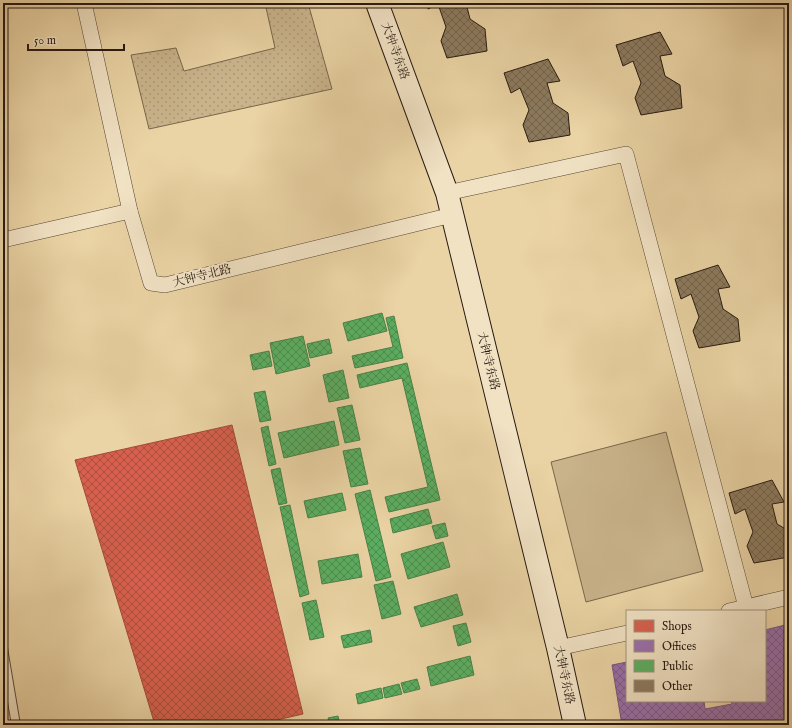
<svg xmlns="http://www.w3.org/2000/svg" width="792" height="728" font-family="'IM FELL English','Noto Serif SC',serif">
<defs>
<pattern id="grass-dots" width="8" height="8" patternUnits="userSpaceOnUse"><rect width="8" height="8" fill="#c9b38b"/><path d="M2 2h.1M6 6h.1" fill="none" stroke="#ad9977" stroke-width="1.8" stroke-linecap="round"/></pattern>
<pattern id="shops-cross-hatch" width="8" height="8" patternUnits="userSpaceOnUse"><rect width="8" height="8" fill="#d6604d"/><path d="M0 0l8 8M0 8l8-8" fill="none" stroke="#ae4e3f"/></pattern>
<pattern id="offices-cross-hatch" width="8" height="8" patternUnits="userSpaceOnUse"><rect width="8" height="8" fill="#9970ab"/><path d="M0 0l8 8M0 8l8-8" fill="none" stroke="#7d5b8a"/></pattern>
<pattern id="public-cross-hatch" width="8" height="8" patternUnits="userSpaceOnUse"><rect width="8" height="8" fill="#5aae61"/><path d="M0 0l8 8M0 8l8-8" fill="none" stroke="#4a8d4f"/></pattern>
<pattern id="building-cross-hatch" width="8" height="8" patternUnits="userSpaceOnUse"><rect width="8" height="8" fill="#8c7a5e"/><path d="M0 0l8 8M0 8l8-8" fill="none" stroke="#72634c"/></pattern>
</defs>
<rect width="100%" height="100%" fill="#ead3a4"/>
<filter id="stains"><feTurbulence type="fractalNoise" baseFrequency=".005" numOctaves="4"/><feColorMatrix values="0 0 0 0 .2 0 0 0 0 .09 0 0 0 0 .02 0 0 0 .5 -.17"/></filter>
<radialGradient id="worn" r=".72"><stop offset=".6" stop-color="#630" stop-opacity="0"/><stop offset="1" stop-color="#630" stop-opacity=".3"/></radialGradient>
<path fill="url(#grass-dots)" stroke="#78664e" d="M265,3h43l24,86 -183,40 -18,-74 45,-7 8,23 91,-23z"/>
<path fill="#c9b38b" stroke="#78664e" d="M666,432l37,139 -117,31 -35,-140z"/>
<path fill="url(#shops-cross-hatch)" stroke="#a24b3b" d="M232,425l71,289 -48,11h-100l-80,-265z"/>
<path fill="url(#offices-cross-hatch)" stroke="#77567d" d="M789,624v101h-167l-10,-60 15,-3v39h77l1,8 27,-5 -1,-3h34v-71z"/>
<g fill="url(#public-cross-hatch)" stroke="#4b8149">
<path d="M382,313l5,18 -39,10 -5,-18z"/>
<path d="M394,316l9,42 -48,10 -3,-12 41,-9 -7,-29z"/>
<path d="M303,336l7,30 -34,8 -6,-31z"/>
<path d="M329,339l3,14 -22,5 -3,-14z"/>
<path d="M269,351l3,15 -19,4 -3,-15z"/>
<path d="M407,363l33,137 -51,12 -4,-15 43,-10 -26,-109 -42,10 -3,-13z"/>
<path d="M343,370l6,28 -20,4 -6,-27z"/>
<path d="M265,391l6,29 -11,2 -6,-29z"/>
<path d="M352,405l8,35 -15,3 -8,-35z"/>
<path d="M334,421l5,24 -55,13 -6,-25z"/>
<path d="M268,426l8,38 -7,2 -8,-38z"/>
<path d="M360,448l8,36 -17,3 -8,-36z"/>
<path d="M280,468l7,35 -8,2 -8,-35z"/>
<path d="M370,490l21,87 -15,4 -21,-87z"/>
<path d="M342,493l4,17 -38,8 -4,-17z"/>
<path d="M290,505l19,89 -9,3 -20,-90z"/>
<path d="M428,509l4,14 -39,10 -3,-14z"/>
<path d="M445,523l3,13 -12,3 -4,-13z"/>
<path d="M443,542l7,25 -42,12 -7,-25z"/>
<path d="M358,554l4,23 -40,7 -4,-23z"/>
<path d="M393,581l8,33 -19,5 -8,-34z"/>
<path d="M457,594l6,21 -42,12 -7,-20z"/>
<path d="M316,600l8,37 -14,3 -8,-37z"/>
<path d="M466,623l5,19 -13,4 -5,-20z"/>
<path d="M370,630l2,12 -28,6 -3,-12z"/>
<path d="M470,656l4,19 -43,11 -4,-19z"/>
<path d="M417,679l3,10 -16,4 -3,-10z"/>
<path d="M399,684l3,10 -17,4 -2,-10z"/>
<path d="M381,688l2,10 -25,6 -2,-10z"/>
<path d="M338,716l2,9h-10l-2,-7z"/>
</g>
<g fill="url(#building-cross-hatch)" stroke="#271912">
<path d="M427,3h39l4,16 15,10 2,22 -40,7 -6,-17 5,-14 -8,-23 -10,5z"/>
<path d="M660,32l12,22 -12,2 5,20 15,9 2,23 -41,7 -6,-17 6,-15 -8,-22 -10,5 -7,-21z"/>
<path d="M548,59l12,22 -13,2 6,20 15,10 2,22 -41,7 -6,-17 6,-15 -9,-22 -9,5 -7,-20z"/>
<path d="M718,265l12,22 -12,2 5,20 15,10 2,22 -41,7 -6,-17 6,-14 -8,-23 -10,5 -6,-20z"/>
<path d="M772,480l12,22 -12,2 5,20 12,7v26l-35,6 -7,-17 6,-14 -8,-23 -10,5 -6,-21z"/>
</g>
<g fill="none" stroke-linecap="round" stroke-linejoin="round">
<g stroke="#584836" stroke-width="10">
<path id="lane" d="M3,648l13,77"/>
</g>
<g stroke="#584836" stroke-width="16">
<g id="street">
<path d="M84,3l46,208 21,72 14,2 287,-70"/>
<path d="M447,193l179,-39 120,453"/>
<path d="M3,240l127,-29"/>
<path d="M729,611l60,-14"/>
<path d="M558,648l69,-15"/>
</g>
</g>
<g stroke="#271912" stroke-width="24">
<path id="secondary" d="M377,3l70,190 111,455 17,77"/>
</g>
<use href="#lane" stroke="#f1e2c4" stroke-width="8"/>
<use href="#street" stroke="#f1e2c4" stroke-width="15"/>
<use href="#secondary" stroke="#f1e2c4" stroke-width="22"/>
</g>
<g text-anchor="middle" dominant-baseline="central" stroke-width="4" stroke-linejoin="round" paint-order="stroke">
<g font-size="12" fill="#271912" stroke="#f1e2c4">
<text transform="translate(395 51) rotate(70)">大钟寺东路</text>
<text transform="translate(202 276) rotate(-14)">大钟寺北路</text>
<text transform="translate(488 361) rotate(76)">大钟寺东路</text>
<text transform="translate(564 675) rotate(78)">大钟寺东路</text>
</g>
</g>
<rect width="792" height="728" fill="none" stroke="#ead3a4" stroke-width="16"/>
<rect x="4" y="4" width="784" height="720" fill="none" stroke="#271912" stroke-width="2"/>
<rect x="8" y="8" width="776" height="712" fill="none" stroke="#271912"/>
<rect x="626" y="610" width="140" height="92" fill="#f1e2c4" stroke="#a0927d"/>
<rect x="634" y="620" width="20" height="12" fill="#d6604d" stroke="#a0927d"/>
<text x="662" y="630" font-size="12" fill="#271912">Shops</text>
<rect x="634" y="640" width="20" height="12" fill="#9970ab" stroke="#a0927d"/>
<text x="662" y="650" font-size="12" fill="#271912">Offices</text>
<rect x="634" y="660" width="20" height="12" fill="#5aae61" stroke="#a0927d"/>
<text x="662" y="670" font-size="12" fill="#271912">Public</text>
<rect x="634" y="680" width="20" height="12" fill="#8c7a5e" stroke="#a0927d"/>
<text x="662" y="690" font-size="12" fill="#271912">Other</text>
<path d="M28 44v6h96v-6" fill="none" stroke="#271912" stroke-width="2"/>
<text x="34" y="44" font-size="12" fill="#271912" stroke="#f1e2c4" stroke-width="3" paint-order="stroke">50 m</text>
<rect width="100%" height="100%" filter="url(#stains)"/>
<rect width="100%" height="100%" fill="url(#worn)"/>
</svg>
